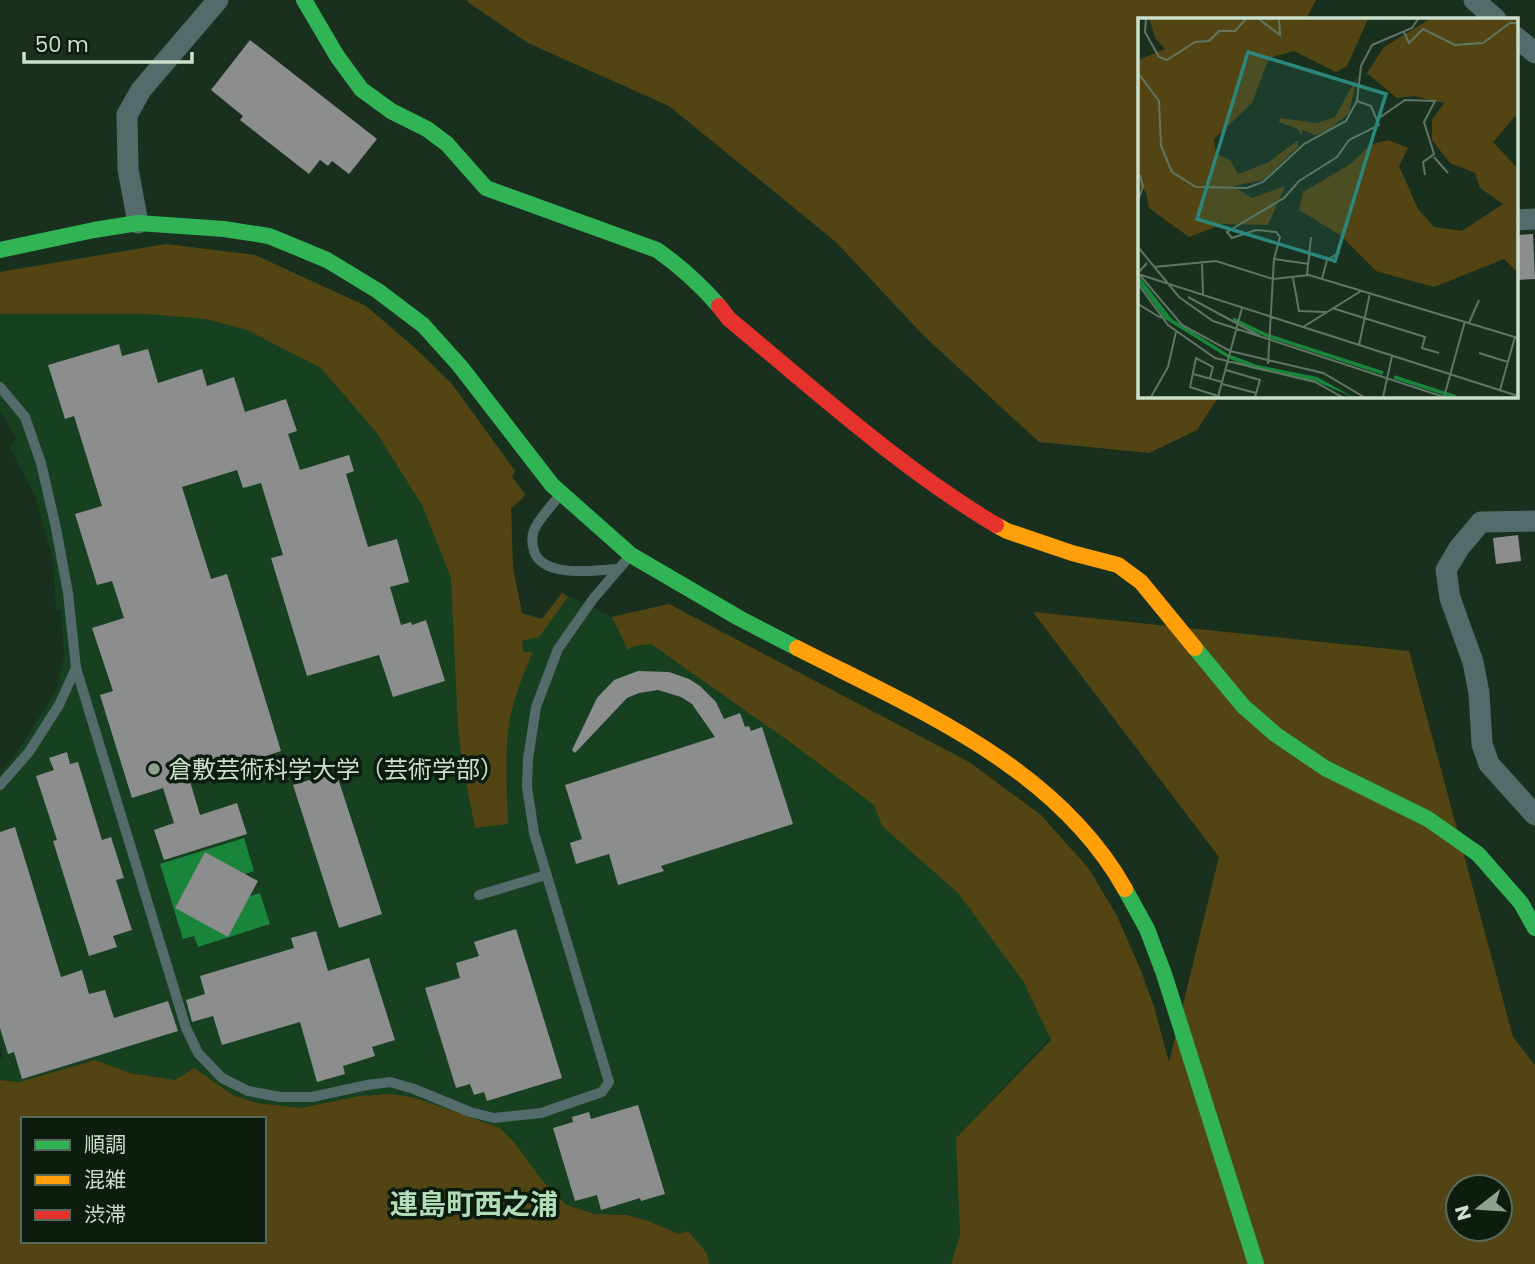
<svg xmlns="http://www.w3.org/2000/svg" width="1535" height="1264" font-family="Poppins,'Noto Sans JP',sans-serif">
<rect width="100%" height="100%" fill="#1a301f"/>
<path fill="#16401f" d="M166,244l89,11 111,51 49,42 37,36 63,87 -3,6 13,17 -3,5 -11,9 2,60 9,46 20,5 20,-26 50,24 57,-13 300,158 72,53 48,54 28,47 24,55 13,36 -106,33 -92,98 4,97 -9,29h-241l-5,-12 -26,-18 -30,-13 -22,-6 -33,-1 -29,-10 -24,-24 -27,-38 -14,-14 -141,-32 -58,12 -44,-5 -24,-8 -39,-27 -19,12 -45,-7 -35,-13 -76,22 -19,-2v-20l4,-2 -4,-14v-271l17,-20 40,-64 7,-36 -3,-43h-5l-3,-51 -18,-63 -26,-50 8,-7 -17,-27v-140z"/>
<g fill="#524513" fill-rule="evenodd">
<path d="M467,0h849l-10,19h-166v377h79l-22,34 -48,23 -110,-11 -116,-107 -87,-93 -167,-136 -141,-63 -59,-40z"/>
<path d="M166,244l89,11 111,51 49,42 37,36 63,87 -3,6 13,17 -3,5 -11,9 2,60 9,45 20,6 20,-26 6,4 -29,40 -17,4 1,11h10c-11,25 -22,52 -25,79 -3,31 -1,62 0,93l-33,4 -13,-67 -4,-34 -7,-149 -29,-73 -46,-73 -55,-64 -74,-38 -41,-11 -58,-5h-148v-42z"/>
<path d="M669,604l300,158 72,53 48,54 28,47 24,55 13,36 15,55 50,-205 -186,-245 376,39 104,386 22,28v199h-584l9,-29 -4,-97 95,-98 -28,-59 -65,-88 -76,-67 -8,-21 -84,-63 -139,-98 -17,2 -6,4 -16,-33zM1458,1187h42v42h-42z"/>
<path d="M95,1060l35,13 45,7 19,-12 39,27 24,8 44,5 58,-12 32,-2 25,4 84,30 14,14 28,38 23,24 29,10 33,1 22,6 30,13 9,-3 18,21 4,12h-710v-184l19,2zM23,1119h241v122h-241z"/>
</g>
<path fill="#19853b" d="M244,838l10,33 -9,3 -40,-21 -30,55 53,28 22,-40 10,-3 10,31 -72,23 -4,-11 -11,3 -23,-75z"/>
<g fill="#8c8e8e">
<path d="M250,40l127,99 -28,35 -17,-13 -4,5 -8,-6 -11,14 -69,-54 3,-4 -32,-26z"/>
<path d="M1533,234l2,45 -19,1v-45z"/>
<path d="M119,344l3,12 26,-7 10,34 44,-14 5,17 27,-9 11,35 41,-13 11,32 -9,3 12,36 49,-15 5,16 -8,3 22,73 29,-8 12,43 -19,5 11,38 10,-3 1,3 14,-5 19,61 -52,16 -14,-42 -72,21 -36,-118 12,-3 -22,-72 -18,5 -6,-18 -55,17 29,92 16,-5 54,177 -21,7 4,13 -23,7 -5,-15 -47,15 11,37 37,-12 10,31 -83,26 -10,-30 20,-7 -11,-35 -31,10 -32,-103 13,-4 -21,-63 32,-10 -12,-37 -15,4 -22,-71 27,-8 -28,-90 -9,3 -17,-54z"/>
<path d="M1518,535l3,26 -25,3 -3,-26z"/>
<path d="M638,671l31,1 20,7 11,7 16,16 8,17 16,-6 5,14 4,-1 2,5 11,-4 31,97 -132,42 3,5 -46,14 -9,-31 -33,10 -6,-21 12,-4 -17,-54 150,-48 -23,-33 -11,-7 -23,-7 -19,3 -12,5 -52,55 -3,-3 25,-52 17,-18z"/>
<path d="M67,752l3,12 8,-2 24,78 9,-3 13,41 -8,2 16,50 -19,6 4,11 -28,9 -36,-115 4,-1 -21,-64 18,-6 -5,-12z"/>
<path d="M336,772l46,142 -43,14 -46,-143z"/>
<path d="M15,827l46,150 21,-7 7,24 16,-4 9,28 54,-17 10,30 -156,48 -8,-27 -6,2 -8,-26v-196z"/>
<path d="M205,852l53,29 -30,56 -53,-29z"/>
<path d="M516,929l46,149 -75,23 -3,-9 -10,3 -4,-11 -14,4 -31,-100 35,-10 -4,-15 23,-7 -5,-14z"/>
<path d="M316,931l12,40 41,-13 26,82 -23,7 3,9 -32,10 2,8 -28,8 -17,-60 -78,23 -9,-29 -21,6 -6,-22 19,-6 -5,-18 94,-28 -3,-10z"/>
<path d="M638,1105l27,89 -24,7 -1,-3 -39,12 -4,-15 -22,6 -22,-73 20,-6 -1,-5 17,-5 2,7z"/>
</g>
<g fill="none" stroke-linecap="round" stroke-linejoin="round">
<g stroke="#546b6b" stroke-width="10">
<path d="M0,387l25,30 16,46 15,65 12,65 8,75 110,360 12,25 24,25 26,13 32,6h32l55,-12 23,-3 24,7 56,23 24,6 47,-5 61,-21 7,-10 -75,-249 -7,-46 1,-28 8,-52 22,-58 35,-50 36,-42"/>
<path d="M560,495c-8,10 -22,25 -26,35 -3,8 -2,14 0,21 9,28 62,19 85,18"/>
<path d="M0,785l29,-33 30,-47 17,-37"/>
<path d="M479,895l67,-20"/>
</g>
<g stroke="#546b6b" stroke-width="21">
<path d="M1474,0l22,19"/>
<path d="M1516,37l19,16"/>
<path d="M1516,220l19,-1"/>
<path d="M138,223l-10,-54 -1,-54 14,-25 77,-90"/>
<path d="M1535,521l-54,1 -22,26 -13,22 4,28 23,64 6,31 3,51 7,20 46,51"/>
</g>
<g stroke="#30b455" stroke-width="16">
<path d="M304,0l33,56 24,33 30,22 36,18 20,15 39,44 171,62c24,17 43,34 62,56"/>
<path d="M0,250l94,-20 44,-7 86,6 45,7 58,24 51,31 45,34 37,41 92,119 79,70 108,63 58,30"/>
<path d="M1195,648l48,58 32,28 50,34 103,51 50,35 43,49 14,25"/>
<path d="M1125,889l22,40 17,45 92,290"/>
</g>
<g stroke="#ff9f0a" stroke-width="16">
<path d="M996,525l11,6 65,22 46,12 23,17 54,66"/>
<path d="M797,648c119,61 259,118 328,241"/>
</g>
<path stroke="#e5322d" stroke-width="16" d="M719,306l10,13c86,71 171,149 267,206"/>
</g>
<circle fill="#8ca28f" stroke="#0c1c0f" stroke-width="2.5" cx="154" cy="769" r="7"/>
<g text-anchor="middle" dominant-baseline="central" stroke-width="7" stroke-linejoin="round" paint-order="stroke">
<g font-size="24" fill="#cadfcc" stroke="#0c1c0f" text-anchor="start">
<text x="168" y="769">倉敷芸術科学大学（芸術学部）</text>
</g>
<g font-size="28" font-weight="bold" fill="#b2ddb8" stroke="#0c1c0f">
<text x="474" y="1204">連島町西之浦</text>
</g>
</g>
<g transform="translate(1138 18)">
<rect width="380" height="380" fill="#1a301f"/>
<path d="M11,1h219l-21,47 -11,6 -42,-21 -25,7 -17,45 -38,36 2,15 14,6 8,14 31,-12 29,-22v7l-35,33 -30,6 19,12 33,-12 -17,39 -45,-1 -34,13 -40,-29 -3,-16 -8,-6v-126l27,-11 -9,-10zM292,1h88v94l-25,29 25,27v104l-14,-14 -70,28 -26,-7 -32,-9 -36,-36 -41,-25 4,-18 49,-29 18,-18 18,-5 20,8 -9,18 19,43 16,18 28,4 41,-27 -23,-16 -5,-15 -25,-10 -18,-23v-20l12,-17 -30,-7 -17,2 -30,-25 17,-26zM219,59l-8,36 -20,17 -14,5 -13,-5v6l-4,-7 -19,-7 1,-4 37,5 18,-6z" fill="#524513"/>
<path d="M0,257l34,44 56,35 29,11 60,12 36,20 -38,-16 -65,-13 -22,-10 -63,-39 -27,-37z" fill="#19853b"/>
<path fill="none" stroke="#19853b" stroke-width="3.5" d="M95,301l33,16 117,38M256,359l62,20"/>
<path fill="none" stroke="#607664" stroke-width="2" d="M8,1l-1,13 14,25 8,3 28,-18 14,-1 10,-10h16l11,-12M121,1l21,16 -1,-16M266,14l5,11 14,-14 32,16 28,-2 27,-20h8M0,55l21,28 2,45 11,26 24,15 51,1 16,-6 41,-38 42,-23 11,-20 4,-35 11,-21 40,-17 6,-9M241,100l26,-18 30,1 -11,21 10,32 -11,8 2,13M296,139l14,16M0,183l5,-15 -3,-11M0,229l41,50 34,24 231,76M136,241l35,5M64,243l1,34M9,245l-9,10 44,52 48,26 93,22 41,24M16,249l62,-6 57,18 36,-4 209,63M0,256l380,122M169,257l4,-38M155,260l6,33 27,1M184,261l5,-19 13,-8M0,266l30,41 47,33 100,24 27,15M50,279l72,39M0,286l23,14M194,290l93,29 -3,11 17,5M331,305l10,-23M165,309l58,-36M221,327l11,-52M341,335l29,9M130,346l6,-105 6,-22 -4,-5 -20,-2 -24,8 -5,-6 57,-34 15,-17 38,-24 12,-17 30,-15 -8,-19 -14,-5M88,352l34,10 -5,17M55,356l29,8M72,360l3,-11 -17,-9 -6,29 28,9M84,366l34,9M362,372l15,-53M13,379l17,-30 8,-35M80,379l24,-89M245,379l9,-41M306,379l21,-76"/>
<path fill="#2b867c" fill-opacity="0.15" stroke="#2b867c" stroke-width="3.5" d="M110,34l138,42 -51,167 -138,-42z"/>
<rect width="380" height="380" fill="none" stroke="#cadfcc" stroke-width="3.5"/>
</g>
<rect x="21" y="1117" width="245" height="126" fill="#0c1c0f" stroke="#586a5b" stroke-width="2"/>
<rect x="35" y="1140" width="35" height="10" fill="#30b455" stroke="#586a5b" stroke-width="2"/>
<text x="84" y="1152" font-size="21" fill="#cadfcc">順調</text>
<rect x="35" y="1175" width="35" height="10" fill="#ff9f0a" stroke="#586a5b" stroke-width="2"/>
<text x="84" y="1187" font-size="21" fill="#cadfcc">混雑</text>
<rect x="35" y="1210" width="35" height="10" fill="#e5322d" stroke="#586a5b" stroke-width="2"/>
<text x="84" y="1222" font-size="21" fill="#cadfcc">渋滞</text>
<g transform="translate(1479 1208) rotate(253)"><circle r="33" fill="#0c1c0f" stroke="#586a5b" stroke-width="2"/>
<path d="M0-5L12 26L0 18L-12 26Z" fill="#8ca28f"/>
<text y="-10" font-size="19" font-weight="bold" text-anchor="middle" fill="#cadfcc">N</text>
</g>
<path d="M24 52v10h168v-10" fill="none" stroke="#cadfcc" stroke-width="3.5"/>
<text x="35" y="52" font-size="21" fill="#cadfcc" stroke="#0c1c0f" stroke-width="5" paint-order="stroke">50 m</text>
</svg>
